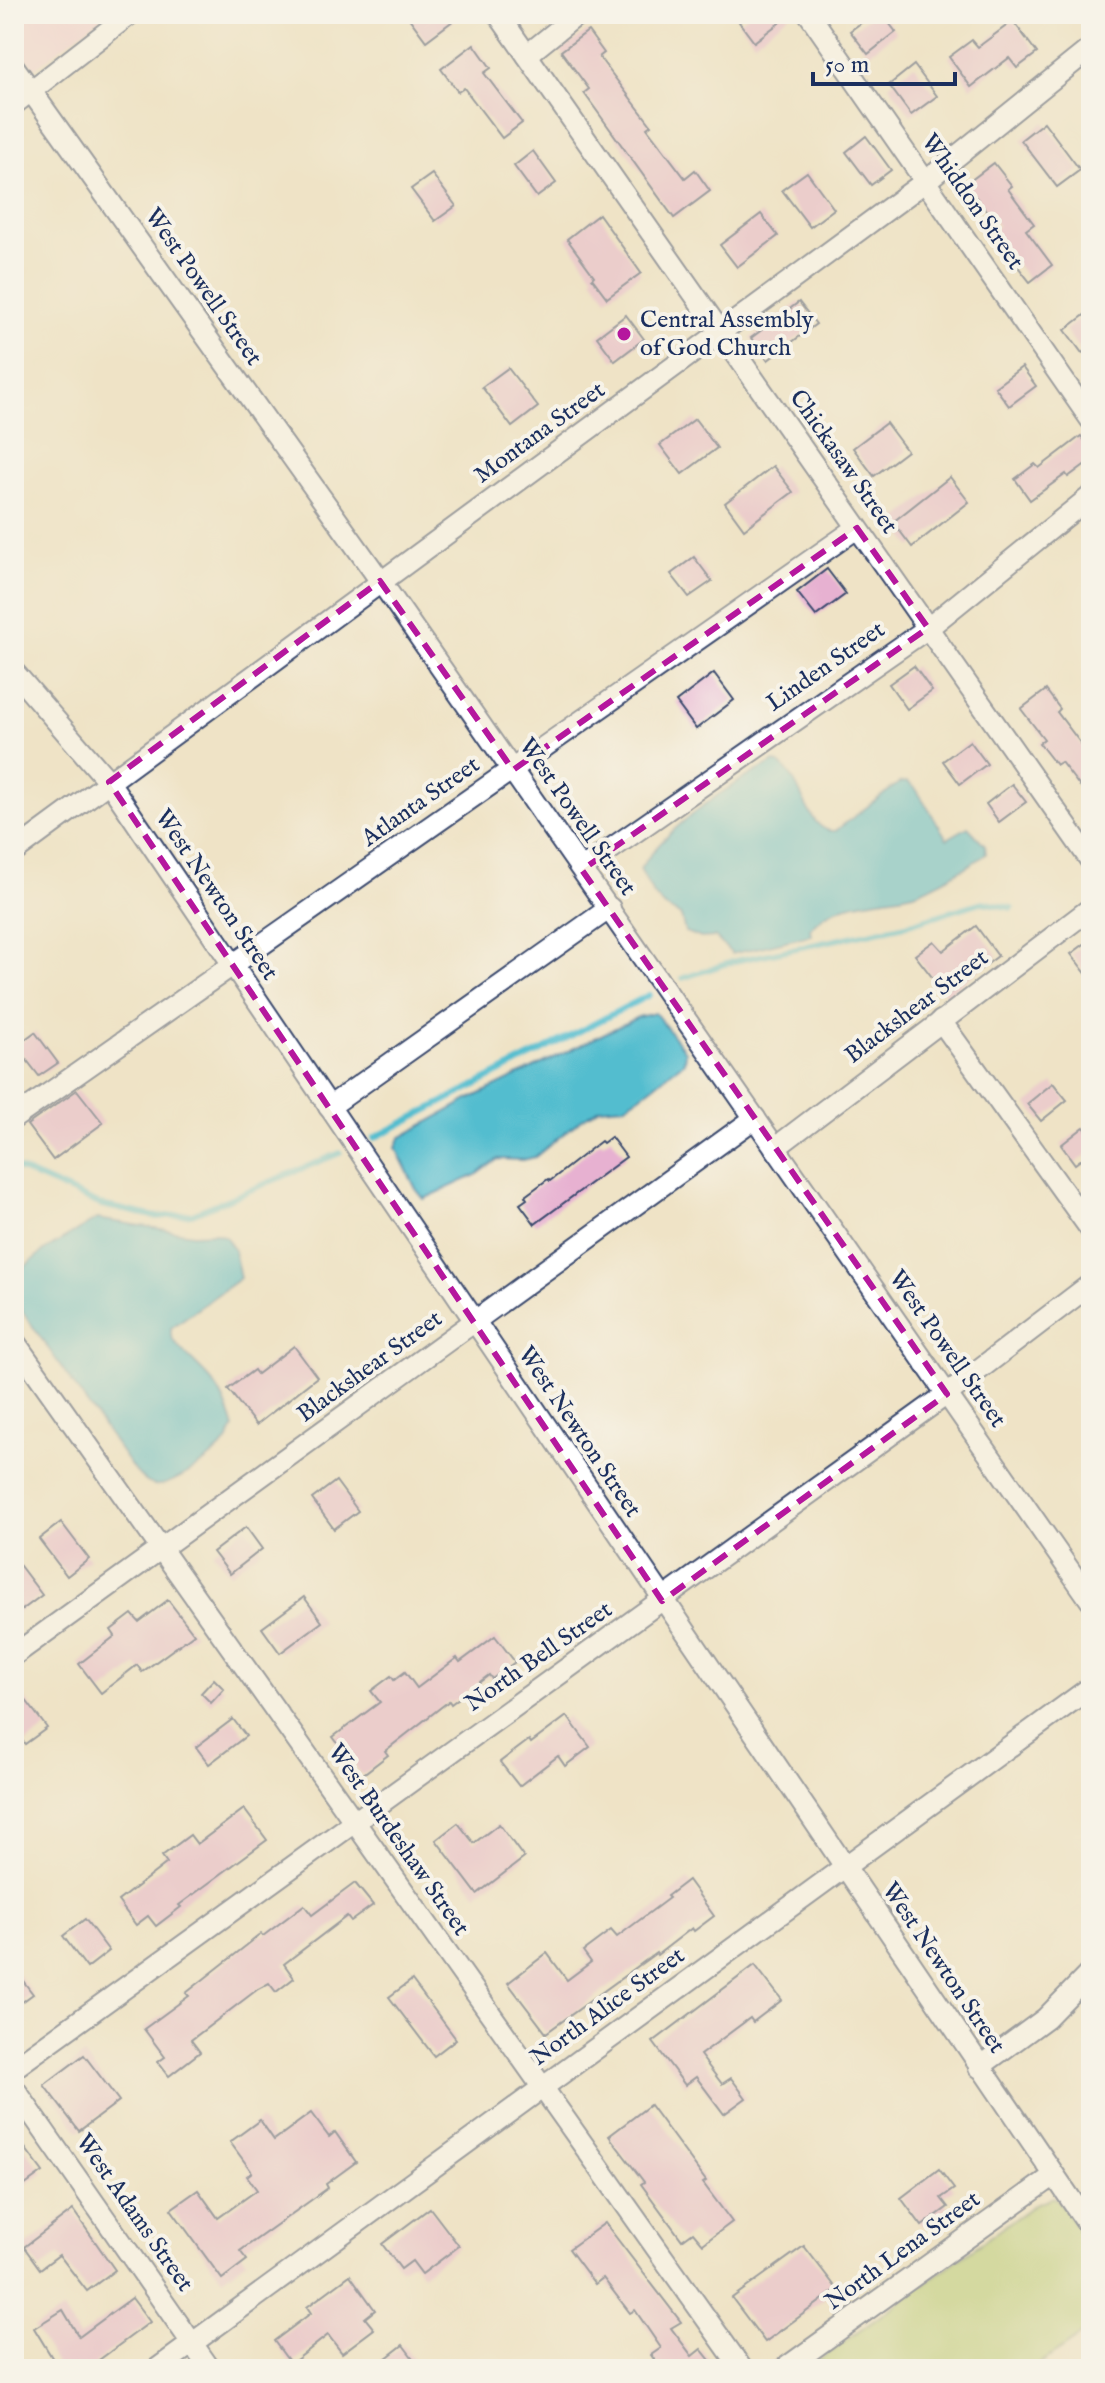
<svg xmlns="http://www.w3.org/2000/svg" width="1105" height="2383" font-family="'IM FELL English',serif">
<rect width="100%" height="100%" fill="#f7f3e8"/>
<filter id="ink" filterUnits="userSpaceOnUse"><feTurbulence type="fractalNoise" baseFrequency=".0125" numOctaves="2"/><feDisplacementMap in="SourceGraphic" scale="16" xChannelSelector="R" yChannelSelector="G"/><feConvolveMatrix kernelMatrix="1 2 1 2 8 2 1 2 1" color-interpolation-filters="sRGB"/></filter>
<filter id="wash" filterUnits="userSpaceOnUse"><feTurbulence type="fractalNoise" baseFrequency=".006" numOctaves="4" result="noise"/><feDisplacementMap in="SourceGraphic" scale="32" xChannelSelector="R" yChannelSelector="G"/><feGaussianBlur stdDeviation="1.8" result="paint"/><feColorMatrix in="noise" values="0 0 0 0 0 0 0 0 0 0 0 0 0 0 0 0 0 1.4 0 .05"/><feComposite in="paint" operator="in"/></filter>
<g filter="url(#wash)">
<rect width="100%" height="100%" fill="#efe3c6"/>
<path fill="#f4cfdd" d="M14,14h92l-71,54 -21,-24z"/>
<path fill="#b4cc71" stroke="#687e68" stroke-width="2" d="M1053,2197l5,3 33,47v81l-59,41h-225l228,-165z"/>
<g fill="#53bdcf" stroke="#377696" stroke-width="2">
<path d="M775,762c28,10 29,71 60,69l64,-48 8,-1 9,7 31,50 21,-12 17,18 1,9c-14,10 -56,34 -72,39 -33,9 -82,5 -104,36l1,6 -79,19 -17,-17 -14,1 -16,-6 -4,-16 -16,-9 -12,-13 -13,-25c28,-43 89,-85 135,-107z"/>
<path d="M655,1013l30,38 -1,11 -44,34 -16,10 -25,2 -20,13 -44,36 -12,3 -25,-1 -20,15 -54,25 -8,-10 -20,-41 4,-10 70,-39 168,-82z"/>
<path d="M97,1219l96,15 22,-1 11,4 8,13 6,28 -69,50v9c12,17 27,28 40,43 12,14 18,31 23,48 -3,5 -5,12 -9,16 -11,13 -54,44 -71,41 -10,-2 -17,-12 -24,-20l-110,-157 -6,-15v-17l28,-24z"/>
</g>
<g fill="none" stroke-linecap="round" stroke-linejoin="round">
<g stroke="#53bdcf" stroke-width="6">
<path d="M683,978l52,-17 171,-36 76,-23 30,6"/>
<path d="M374,1138l275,-143"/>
<path d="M14,1167l87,38 56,12 35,-3 148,-61"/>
</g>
</g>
<g id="blocks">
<g fill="#e7b1d1">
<path d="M406,14h56l-36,27z"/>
<path d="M749,14h42l-37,28 -15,-20z"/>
<path d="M873,14h9l14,18 -28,22 -18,-23z"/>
<path d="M1013,21l24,32 -20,15 -8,-10 -38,29 -22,-30 23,-17 6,7z"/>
<path d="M588,31l16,22 -5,4 52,68 -4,3 38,50 10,-8 15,21 -36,27 -90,-125 5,-4 -28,-38z"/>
<path d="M474,44l17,24 -7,5 38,50 -20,15 -38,-50 -6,4 -17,-23z"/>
<path d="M914,65l23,31 -26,19 -22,-30z"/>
<path d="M1044,122l36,48 -23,17 -36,-47z"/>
<path d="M866,136l25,34 -20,15 -25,-33z"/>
<path d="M533,151l23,32 -19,14 -23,-31z"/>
<path d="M994,163l18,23 -4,3 26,35 -8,6 26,35 -22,17 -39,-50 7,-6 -32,-42z"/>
<path d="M807,172l27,37 -24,18 -28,-37z"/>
<path d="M432,174l24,32 -21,15 -24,-32z"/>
<path d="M599,214l42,59 -34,25 -15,-20 2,-2 -27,-37z"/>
<path d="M761,214l17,22 -41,31 -17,-22z"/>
<path d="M799,302l17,22 -48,36 -17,-22z"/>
<path d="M1091,310v36l-9,7 -17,-23z"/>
<path d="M626,315l18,24 -29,22 -18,-24z"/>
<path d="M1022,367l14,19 -27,20 -14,-19z"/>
<path d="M508,368l30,39 -26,20 -30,-40z"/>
<path d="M695,419l22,29 -35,26 -22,-29z"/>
<path d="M886,423l21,28 -33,25 -21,-28z"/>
<path d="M1081,436l10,13v11l-23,17 -2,-3 -36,26 -15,-21 20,-15 4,4z"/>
<path d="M773,466l20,26 -49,37 -19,-26z"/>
<path d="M950,477l19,25 -57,45 -19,-25z"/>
<path d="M694,557l18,24 -23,16 -18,-23z"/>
<path d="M827,569l19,25 -30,22 -19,-24z"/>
<path d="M914,666l18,25 -25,18 -18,-25z"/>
<path d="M714,673l20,27 -38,29 -20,-27z"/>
<path d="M1046,690l14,19 -3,3 34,45v24l-10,7 -20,-26 -5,3 -17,-22 5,-4 -23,-30z"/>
<path d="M970,741l17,23 -27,20 -17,-23z"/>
<path d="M1012,784l14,18 -27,20 -13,-18z"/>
<path d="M976,926l22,30 -52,39 -31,-40 19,-14 9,10z"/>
<path d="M1091,939v41l-20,-26z"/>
<path d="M35,1032l23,31 -19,13 -23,-30z"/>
<path d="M1053,1083l14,17 -26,21 -14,-17z"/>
<path d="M77,1090l26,33 -50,37 -26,-35z"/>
<path d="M1084,1127l7,9v16l-16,12 -14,-19z"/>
<path d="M611,1137l15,20 -91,67 -15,-20 7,-5 -2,-3 23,-17 2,2 51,-40 2,2z"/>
<path d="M294,1346l23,31 -61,48 -28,-36 26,-19 3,4z"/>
<path d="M336,1481l22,30 -24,18 -22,-30z"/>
<path d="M61,1522l28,37 -22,17 -28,-37z"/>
<path d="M246,1527l16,22 -32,25 -17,-22z"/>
<path d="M14,1558l28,37 -28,21z"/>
<path d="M304,1597l18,25 -42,31 -18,-25z"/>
<path d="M168,1600l26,34 -52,38 -5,-7 -36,28 -22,-29 36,-28 -4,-6 21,-16 7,8z"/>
<path d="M495,1636l20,26 -23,17 -3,-4 -38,29 -2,-3 -64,50 3,4 -26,20 -29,-38 47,-35 -9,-11 20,-15 3,4 11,-8 12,16 40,-30 3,4z"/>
<path d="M214,1679l10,10 -13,14 -10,-10z"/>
<path d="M25,1699l22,29 -22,16 -11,-14v-23z"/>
<path d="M567,1716l23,31 -25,19 -7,-10 -39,30 -19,-24 29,-22 2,3z"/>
<path d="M233,1719l13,17 -37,28 -13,-17z"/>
<path d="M244,1809l23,31 -88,65 2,2 -25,19 -8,-10 -12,9 -18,-24 49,-38 -5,-7 28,-21 7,9z"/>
<path d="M458,1823l16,20 25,-19 25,34 -47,36 -41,-54z"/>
<path d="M688,1880l26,36 -20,15 -2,-3 -35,27 -1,-2 -110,80 -38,-50 39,-30 20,27 24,-18 -8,-11 28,-21 6,7 52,-39 -2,-2z"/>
<path d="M355,1883l18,22 -22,16 -4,-5 -63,48 10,14 -18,14 -7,-9 -11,6 -67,51 9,12 -31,24 -11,-14 7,-5 -21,-28 45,-33 -3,-3 75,-59 2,2 41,-31 8,10z"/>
<path d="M85,1919l24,32 -22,17 -24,-32z"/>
<path d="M755,1965l27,35 -29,22 -3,-4 -50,37 22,29 9,-6 15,20 -22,16 -28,-37 -11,8 -32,-43z"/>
<path d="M14,1969l19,25 -19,14z"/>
<path d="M412,1980l44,59 -22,17 -45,-59z"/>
<path d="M84,2055l35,46 -40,30 -35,-46z"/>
<path d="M650,2105l56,76 -3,2 29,39 -29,22 -10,-12 -11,8 -41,-56 3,-2 -35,-46z"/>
<path d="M311,2113l18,24 6,-5 21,30 -30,22 2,4 -88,63 7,9 -25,19 -51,-70 27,-19 20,28 39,-28 -10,-14 5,-4 -22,-30 30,-22 14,20z"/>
<path d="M14,2133l29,39 -29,21z"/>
<path d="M939,2169l15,20 -13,9 7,9 -26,19 -21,-28z"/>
<path d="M430,2208l29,38 -37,28 -10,-13 -11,8 -19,-25z"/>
<path d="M73,2210l42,60 -28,21 -28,-36 -19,14 -16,-22z"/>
<path d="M605,2223l76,99 -10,6 21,28 9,-7 16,20h-56l-10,-14 10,-7 -26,-38 -5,3 -27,-35 -8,6 -26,-35z"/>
<path d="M804,2246l33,43 -72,53 -33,-44z"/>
<path d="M350,2275l25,35 -10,8 9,11 -32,24 -14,-18 -37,29 -17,-23 37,-28 -4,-6z"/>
<path d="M132,2298l18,24 -55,41 4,6h-40l-25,-41 29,-18 16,27z"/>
<path d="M403,2345l18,24h-49z"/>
</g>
</g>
</g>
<g filter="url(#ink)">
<use href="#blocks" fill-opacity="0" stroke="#3b4a6e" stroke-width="2"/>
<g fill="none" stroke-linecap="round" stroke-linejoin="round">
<g stroke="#3b4a6e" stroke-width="24">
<g id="minor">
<path d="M498,14l593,847"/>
<path d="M809,14l282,406"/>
<path d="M527,55l51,-41"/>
<path d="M14,67l358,502 719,1032"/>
<path d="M14,104l116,-90"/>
<path d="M14,672l95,110 982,1447"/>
<path d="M14,852l912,-671 165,-133"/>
<path d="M582,869l346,-241 163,-132"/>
<path d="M941,1021l150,209"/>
<path d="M329,1107l281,-199"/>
<path d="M14,1118l843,-590"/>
<path d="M775,1148l316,-240"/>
<path d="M14,1341l728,1028"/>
<path d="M14,1655l741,-537"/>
<path d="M979,2067l67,-49 45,-46"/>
<path d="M14,2068l933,-674 144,-110"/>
<path d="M14,2088l196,281"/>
<path d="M157,2369l934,-682"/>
<path d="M784,2369l269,-193"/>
</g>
</g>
<use href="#minor" stroke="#fff" stroke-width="20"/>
</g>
</g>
<path d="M0 0H1105V2383H0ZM857,528l71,100 -346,242 365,524 -285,207 -553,-819 271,-201 133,189z" fill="#efe3c6" fill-opacity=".55" fill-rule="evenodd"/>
<path fill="none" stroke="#b5179e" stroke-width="6" stroke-dasharray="16 10" stroke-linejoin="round" d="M857,528l71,100 -346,242 365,524 -285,207 -553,-819 271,-201 133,189z"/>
<circle fill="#b5179e" stroke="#f7f3e8" stroke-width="3" cx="624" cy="334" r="8"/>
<g text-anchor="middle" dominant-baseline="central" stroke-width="8" stroke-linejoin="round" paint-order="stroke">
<g font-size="24" fill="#1b2f5e" stroke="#f7f3e8">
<text transform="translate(972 202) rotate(55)">Whiddon Street</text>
<text transform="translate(203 287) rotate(55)">West Powell Street</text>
<text transform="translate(540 433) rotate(-36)">Montana Street</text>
<text transform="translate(843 462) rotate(55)">Chickasaw Street</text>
<text transform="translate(826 667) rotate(-35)">Linden Street</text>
<text transform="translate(421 802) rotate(-35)">Atlanta Street</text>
<text transform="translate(577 817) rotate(55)">West Powell Street</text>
<text transform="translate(216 895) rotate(56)">West Newton Street</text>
<text transform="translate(917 1007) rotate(-37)">Blackshear Street</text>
<text transform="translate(947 1349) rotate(55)">West Powell Street</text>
<text transform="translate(370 1367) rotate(-36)">Blackshear Street</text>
<text transform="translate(579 1432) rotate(56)">West Newton Street</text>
<text transform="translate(539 1657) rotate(-35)">North Bell Street</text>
<text transform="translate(398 1840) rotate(55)">West Burdeshaw Street</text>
<text transform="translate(943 1968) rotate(56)">West Newton Street</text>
<text transform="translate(608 2007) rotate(-36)">North Alice Street</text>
<text transform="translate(134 2213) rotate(55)">West Adams Street</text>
<text transform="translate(903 2251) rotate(-36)">North Lena Street</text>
</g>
<g font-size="24" fill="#1b2f5e" stroke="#f7f3e8" text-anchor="start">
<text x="640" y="320">Central Assembly<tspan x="640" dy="28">of God Church</tspan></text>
</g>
</g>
<rect width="1105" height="2383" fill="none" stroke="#f7f3e8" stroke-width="48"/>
<path d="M813 72v12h142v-12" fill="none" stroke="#1b2f5e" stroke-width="4"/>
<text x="825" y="72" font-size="24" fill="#1b2f5e" stroke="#f7f3e8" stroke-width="6" paint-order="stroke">50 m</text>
</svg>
